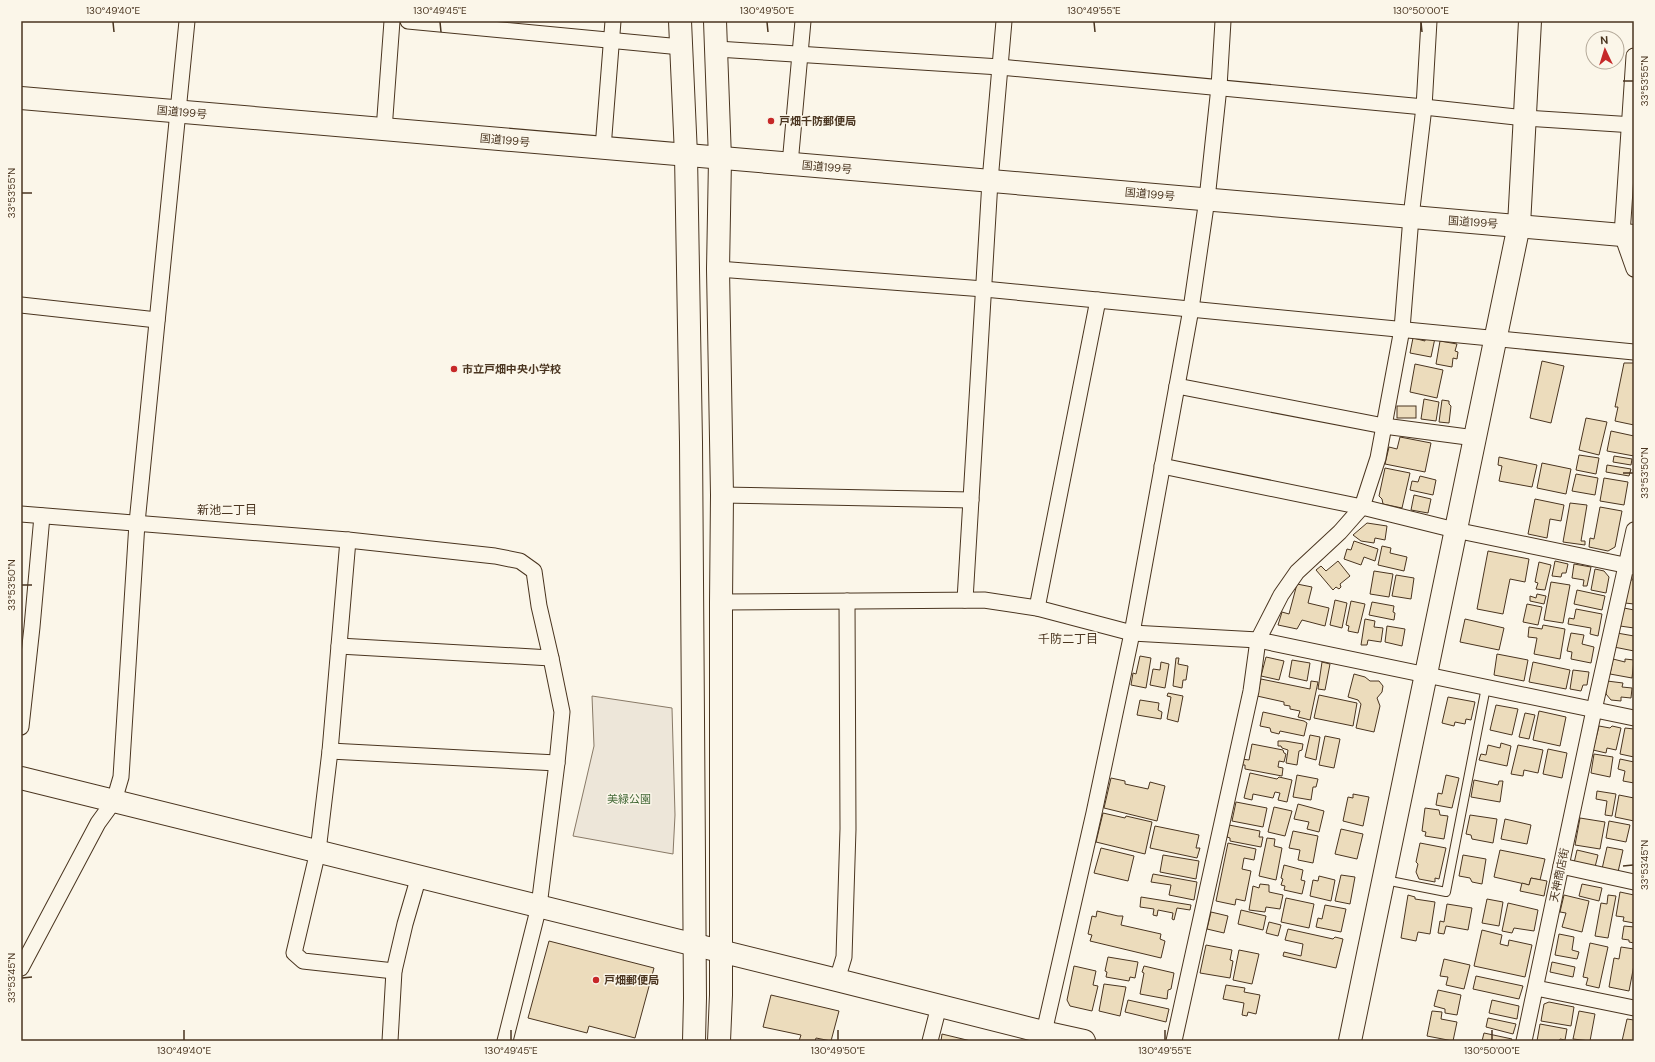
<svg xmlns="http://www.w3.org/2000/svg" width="1655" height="1062" font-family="'DM Sans','Noto Sans JP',sans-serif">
<rect width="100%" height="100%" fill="#fbf6e9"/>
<path fill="#ede6d9" stroke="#887966" d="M592,696l80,12 3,107 -2,39 -100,-18 21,-90z"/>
<g fill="#ecdcbc" stroke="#4a3520">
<path d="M1425,337l10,1 -4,19 -21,-4 3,-15 12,3z"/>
<path d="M1440,341l17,3 -2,7 3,1 -1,7 -4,-1 -1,9 -16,-3z"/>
<path d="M1542,361l22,5 -13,57 -21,-5z"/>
<path d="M1624,363h10v62l-19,-4 3,-14h-3z"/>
<path d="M1415,364l28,6 -6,28 -27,-6z"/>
<path d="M1424,399l15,3 -3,19 -15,-2z"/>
<path d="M1442,400l7,1v3l2,2 -2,17 -10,-1z"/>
<rect x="1397" y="406" width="19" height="12"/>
<path d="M1586,418l21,4 -8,33 -20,-5z"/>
<path d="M1611,431l23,5v20l-27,-5z"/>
<path d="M1400,437l31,6 -6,29 -40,-8 4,-17 8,2z"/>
<path d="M1579,455l20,3 -3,16 -20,-4z"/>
<path d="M1614,456l18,3 -1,6 -18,-3z"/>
<path d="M1499,457l38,8 -5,22 -33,-6 3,-15 -4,-1z"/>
<path d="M1542,463l29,6 -5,25 -29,-6z"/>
<path d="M1607,465l24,4 -2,7 -23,-4z"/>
<path d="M1385,468l25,5 -8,35 -19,-4 -1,-5 -3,-3z"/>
<path d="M1576,474l22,4 -3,17 -23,-4z"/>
<path d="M1420,476l16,4 -3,15 -23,-5 2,-9 6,1z"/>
<path d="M1604,478l24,4 -4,23 -24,-4z"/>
<path d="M1414,495l17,4 -3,14 -17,-3z"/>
<path d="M1535,499l29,6 -3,16 -11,-2 -3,19 -19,-4z"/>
<path d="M1570,503l17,2 -6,36h4v4l-22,-3z"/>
<path d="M1600,507l22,4 -7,36 -7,4 -19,-4 1,-9 4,1z"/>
<path d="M1367,523l20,3 -2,14 -10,-2 -1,5 -13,-2 -8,-6z"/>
<path d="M1354,541l24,8 -3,12 -11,-4 -3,8 -17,-6 3,-10 4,1z"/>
<path d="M1382,546l9,2 -1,5 17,4 -3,14 -26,-6z"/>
<path d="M1488,551l41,8 -4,23 -15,-3 -7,35 -26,-5z"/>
<path d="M1338,561l12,15 -10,8 1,3 -2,2 -3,-2 -3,3 -17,-20 5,-4 5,5z"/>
<path d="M1555,561l13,3 -2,9h-4l-1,4 -9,-1z"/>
<path d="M1539,562l12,3 -6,25 -9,-1 2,-6 -3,-1z"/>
<path d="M1574,564l17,3 -4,19h-4l1,-6 -12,-2z"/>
<path d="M1595,569l9,2 5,6 -3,16 -15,-3z"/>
<path d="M1374,571l19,3 -4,23 -19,-3z"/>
<path d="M1396,575l18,3 -3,21 -19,-3z"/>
<path d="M1634,578v26l-9,-1 4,-21z"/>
<path d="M1551,582l19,3 -7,38 -19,-3z"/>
<path d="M1297,584l15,3 -4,16 21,5 -4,18 -23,-6 -5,9 -19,-4 4,-13 7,2z"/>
<path d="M1577,590l28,6 -3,14 -28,-6z"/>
<path d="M1537,594l9,2 -2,8 -14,-3v-5l6,2z"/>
<path d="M1335,600l12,3 -5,25 -12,-3z"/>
<path d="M1351,601l14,3 -7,29 -10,-2 1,-5 -3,-1z"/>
<path d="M1372,602l22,4 -1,6 2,1 -1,7 -25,-5z"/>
<path d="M1527,604l15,3 -4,18 -15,-3z"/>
<path d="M1624,608l10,2v18l-14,-2z"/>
<path d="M1576,609l26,5 -4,22 -8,-2 1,-6 -23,-4 1,-6 5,1z"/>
<path d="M1365,619l10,2 -1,6 9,1 -2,14 -13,-2 -1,5h-6z"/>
<path d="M1465,619l39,9 -5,22 -39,-8z"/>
<path d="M1543,625l22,4 -5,30 -26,-5 3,-16 -9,-1 1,-10 13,2z"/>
<path d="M1387,626l18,3 -3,17 -17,-4z"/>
<path d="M1571,633l13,2 -2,9 12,3 -3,16 -20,-4 1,-7 -5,-1z"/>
<path d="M1617,633l17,3v15l-20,-4z"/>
<path d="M1497,654l31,6 -4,21 -30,-6z"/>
<path d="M1140,656l11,2 -5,30 -15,-3 2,-12 3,1z"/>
<path d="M1266,657l18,4 -5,19 -18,-4z"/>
<path d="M1176,658h3l-1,6 10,2 -2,14h-3l-1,8 -9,-2z"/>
<path d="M1613,659l12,3v-3l9,1 -2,18 -22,-4z"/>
<path d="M1292,660l18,3 -3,18 -18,-4z"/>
<path d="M1161,662l8,2 -4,24 -15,-3 3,-16 7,1z"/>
<path d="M1322,662l8,2 -5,26 -7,-1z"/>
<path d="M1533,662l37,8 -4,19 -37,-7z"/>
<path d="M1573,670l16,2 -2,13h-4l-2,6 -11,-2z"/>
<path d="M1354,674l11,3 5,4h9l4,5 -1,6 -5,6 3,8 -6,26 -18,-4 5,-24 -3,-4 -10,-3z"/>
<path d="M1261,679l49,10 1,-8 7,1 -8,38 -12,-3 2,-6 -10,-2v-3l-6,-1v-3l-27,-6z"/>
<path d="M1607,681l16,2 -1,4 10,1 -1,10 -10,-1v4l-10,-1 -5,-6z"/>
<path d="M1168,693l15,3 -5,26 -11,-3 4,-22 -4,-1z"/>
<path d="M1319,695l38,8 -4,23 -39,-8z"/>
<path d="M1448,697l27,5 -4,18 -5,-1 -1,5 -10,-2 -1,4 -12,-3z"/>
<path d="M1140,700l19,3 -1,7 4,2 -1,7 -24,-4z"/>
<path d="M1496,705l22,4 -6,26 -22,-5z"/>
<path d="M1539,711l27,6 -6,29 -27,-6z"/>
<path d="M1263,712l41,9 3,2 -3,13 -24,-5 -1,3 -8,-2 -1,-4 -10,-2z"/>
<path d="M1525,713l10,2 -6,24 -10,-2z"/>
<path d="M1599,726l11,2 2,-2 9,2 -5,22 -9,-2 -1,5 -13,-3z"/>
<path d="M1625,728l9,1v28l-14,-3z"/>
<path d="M1310,735l10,2 -4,23 -11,-3z"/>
<path d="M1325,736l15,3 -6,29 -15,-3z"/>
<path d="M1278,741h7l18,3 -1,6 -3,1 -2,14 -11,-2 2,-13 -6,-2 -1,-2h-3z"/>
<path d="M1501,743l10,3 -4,20 -28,-6 2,-6 5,1 2,-10 12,3z"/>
<path d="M1252,744l31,6 1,3 2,1 -2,8 -5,-1 -1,6 5,1 -1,8 -37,-7v-4h-4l1,-6 7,1z"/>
<path d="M1518,745l25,5 -5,23 -14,-3 -1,6 -12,-2z"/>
<path d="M1548,749l19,4 -5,25 -19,-4z"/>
<path d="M1594,754l19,3 -3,20 -19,-4z"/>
<path d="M1620,759l14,3v21l-11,-2 2,-10 -7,-2z"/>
<path d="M1250,773l27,6 2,-2 13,3 -5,22 -9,-2 2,-7 -5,-1 -2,6 -20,-4 -1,6 -8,-2z"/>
<path d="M1297,775l21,4 -2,8h-3l-2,13 -18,-3z"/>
<path d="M1446,775l13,3 -7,30 -16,-3 2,-12 4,1z"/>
<path d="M1111,778l14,3v3l23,5 2,-7 15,4 -8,35 -53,-13z"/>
<path d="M1474,780l24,5 1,-4h4l-3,21 -29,-5z"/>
<path d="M1597,791l19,3 -4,22 -7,-1 2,-14 -11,-2z"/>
<path d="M1353,794l16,3 -6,29 -20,-5 5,-24 5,1z"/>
<path d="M1619,795l15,3v23l-19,-4z"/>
<path d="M1236,802l31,6 -4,19 -31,-6z"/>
<path d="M1298,804l26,7 -5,21 -12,-3 2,-7 -15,-3z"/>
<path d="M1274,807l18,4 -7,25 -17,-4z"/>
<path d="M1425,808l14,2 1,5 8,1 -4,23 -19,-3 1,-4 -4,-1z"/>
<path d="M1103,813l22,5 1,-2 26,6 -7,32 -49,-12z"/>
<path d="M1470,815l27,4 -4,24 -21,-4 -1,-4 -5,-1z"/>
<path d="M1580,818l25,4 -5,27 -25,-4z"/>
<path d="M1505,819l26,6 -4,19 -26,-5z"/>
<path d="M1609,821l21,4 -4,17 -20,-4z"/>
<path d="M1229,825l31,6 -1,6h4l-2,10 -31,-6v-3l-3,-1z"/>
<path d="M1155,826l44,9 -3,13h4l-3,10 -47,-10z"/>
<path d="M1341,829l22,5 -6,25 -22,-5z"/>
<path d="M1293,831l25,5 -5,27 -15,-3 2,-10 -11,-2z"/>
<path d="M1267,838l8,1 -1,7 8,2 -6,32 -17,-4z"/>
<path d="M1228,843l28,6 -2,11 -10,-2 -2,11 9,2 -6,30 -9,-2 -1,6 -19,-4z"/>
<path d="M1420,843l26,5 -7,31 -4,-1v4l-16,-3 -3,-7 2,-8 -2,-2z"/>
<path d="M1607,847l16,3 -5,22 -16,-3z"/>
<path d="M1101,848l33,8 -6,25 -34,-8z"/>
<path d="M1500,850l45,9 -5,21 -9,-2 -2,7 -35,-8z"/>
<path d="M1577,850l21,5 -3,12 -21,-4z"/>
<path d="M1163,855l36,6 -3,18 -36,-7z"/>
<path d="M1463,855l23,4 -4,25 -10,-2 -2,-4 -11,-2z"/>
<path d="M1284,865l19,5 -2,10 4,1 -3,13 -18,-4 1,-4 -4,-1 2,-6 -2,-1z"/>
<path d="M1153,874l44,8 -3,18 -25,-5 2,-10 -20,-3z"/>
<path d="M1341,875l14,2 -5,27 -15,-3z"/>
<path d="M1319,876l16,4 -4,21 -21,-5 3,-16 5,1z"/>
<path d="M1531,878l16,3 -3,15 -24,-5 2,-8 7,2z"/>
<path d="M1260,884l9,1v7l14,3 -3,14 -14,-2 -1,5 -16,-2 4,-24 6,2z"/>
<path d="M1582,884l20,4 -3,13 -20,-5z"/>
<path d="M1620,892l14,3v28l-11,-2 1,-4 -8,-1z"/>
<path d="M1408,895l7,2v2l20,3 -5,32 -12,-2 -2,9 -15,-3z"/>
<path d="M1564,895l25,6 -7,31 -20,-5 4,-14 -6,-1z"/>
<path d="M1608,895l8,1 -8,42 -13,-2 6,-33 6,1z"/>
<path d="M1141,897l50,8 -1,5 -13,-2 -3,12 -2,-1 1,-6 -15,-3 -1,6 -4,-1 1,-6 -14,-2z"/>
<path d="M1286,898l28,6 -5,24 -28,-6z"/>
<path d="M1487,899l16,3 -4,24 -17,-3z"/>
<path d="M1508,903l30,7 -4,21 -20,-3 -2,5 -10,-2z"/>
<path d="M1447,904l25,4 -4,22 -22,-4 -2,8 -6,-1 2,-12 4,1z"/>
<path d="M1325,905l21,4 -5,23 -25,-5 2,-9 4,1z"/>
<path d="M1241,910l25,6 -3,14 -25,-6z"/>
<path d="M1097,911l21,5h5l-2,9 40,9 -1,5 5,2 -4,17 -71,-17 2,-6 -4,-1 4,-18 4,1z"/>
<path d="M1211,912l17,4 -4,17 -17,-4z"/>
<path d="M1269,922l12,3 -3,11 -12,-3z"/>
<path d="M1624,926l10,1v16l-5,-1v-2l-7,-1z"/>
<path d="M1288,929l45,10 2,-2 8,2 -7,29 -53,-12 1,-4 17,4 2,-12 -18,-4z"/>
<path d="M1482,930l20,5 -2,9 8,2 1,-6 23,5 -7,32 -51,-11z"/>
<path d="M1559,934l15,3 -2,13 7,2 -2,7 -22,-4z"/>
<path d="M549,941l105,27 -19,70 -46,-12 -2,7 -59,-15z"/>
<path d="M1590,943l18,4 -9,41 -13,-3 2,-7 -5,-1z"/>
<path d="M1206,945l26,5 -2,10 3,1 -3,17 -30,-5z"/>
<path d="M1621,947l13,2v16l-5,26 -20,-4 5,-29 5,1z"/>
<path d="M1239,950l20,4 -7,30 -19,-4z"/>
<path d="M1108,957l30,5 -3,16 -5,-1 -1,4 -23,-4 1,-5 -2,-1z"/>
<path d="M1444,959l26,6 -6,24 -18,-4 2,-8 -8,-1z"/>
<path d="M1552,962l23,5 -2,10 -23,-5z"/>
<path d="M1074,966l22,5 -3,14 5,1 -6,25 -22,-5 -3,-6z"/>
<path d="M1144,966l30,7 -3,16 -3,1 -1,9 -27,-5 4,-21 -2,-1z"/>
<path d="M1476,976l47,10 -4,13 -46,-10z"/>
<path d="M1104,984l22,3 -6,29 -21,-5z"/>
<path d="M1226,985l19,3 -1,4 16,3 -4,19 -8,-2 -1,4 -5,-1 2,-12 -21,-4z"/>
<path d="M1438,990l23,5 -4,20 -12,-2v-4l-11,-3z"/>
<path d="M771,995l68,16 -8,30 -15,-3 -1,3h-16l2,-6 -38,-8z"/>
<path d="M1128,1000l41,9 -3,13 -41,-10z"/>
<path d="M1492,1000l27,6 -2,13 -28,-6z"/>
<path d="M1549,1002l25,5 -3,19 -30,-5 3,-17z"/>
<path d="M1432,1011l10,1 -1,7 16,3 -4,19 -26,-5z"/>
<path d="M1579,1011l16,3 -5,27 -17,-2z"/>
<path d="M1488,1018l28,6 -3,10 -27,-7z"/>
<path d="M1627,1019l7,1v21h-12z"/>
<path d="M1540,1024l27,5 -2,11 -5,-1 -1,2h-22z"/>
<path d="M1484,1033l28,6 -1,2h-29z"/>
<path d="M942,1034l29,7h-30z"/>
</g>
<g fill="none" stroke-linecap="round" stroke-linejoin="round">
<g stroke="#4a3520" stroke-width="10">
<path id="lane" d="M1385,880l61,12 40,-205"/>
</g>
<g stroke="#4a3520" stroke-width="17">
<g id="street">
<path d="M408,21l273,26"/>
<path d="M717,49l283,18 424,40 101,11 109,7"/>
<path d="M1634,56l-12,179 12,34"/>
<path d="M384,130l8,-109"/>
<path d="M603,148l10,-127"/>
<path d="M790,164l13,-143"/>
<path d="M718,269l266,20 650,63"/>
<path d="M21,305l136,15"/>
<path d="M1177,386l207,40 91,12"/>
<path d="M1162,466l200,41 93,23 179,37"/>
<path d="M722,495l249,5"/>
<path d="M21,514l327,26 147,16 25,5 14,10 5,35 12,52 11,54 -5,51 -18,143 -34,135"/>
<path d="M348,540l-18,211 -12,100 -24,102 9,8 91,10"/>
<path d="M965,600l25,-419 14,-160"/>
<path d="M721,602l263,-2 53,8 95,25 126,7 376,78"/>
<path d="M1037,608l61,-308"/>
<path d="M339,646l212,12"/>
<path d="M21,727l11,-100 10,-111"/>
<path d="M330,751l227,12"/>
<path d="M1561,866l73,16"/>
<path d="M21,968l77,-145 16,-22 7,-24 16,-254 50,-502"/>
<path d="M837,980l7,-23 4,-128 -1,-228"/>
<path d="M1536,988l98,20"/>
<path d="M390,1041l4,-70 11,-47 14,-48"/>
<path d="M930,1041l9,-35"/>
<path d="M1042,1041l52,-228 38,-180 59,-324 16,-110 12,-112 4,-66"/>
<path d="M1174,1041l77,-350 7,-51 23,-45 16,-23 43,-40 22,-25 16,-49 24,-129 9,-112 13,-110 5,-86"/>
<path d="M1524,1041l70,-331 40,-180"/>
</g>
</g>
<g stroke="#4a3520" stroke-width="24">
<g id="secondary">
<path d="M680,21l6,134 5,287 4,556 -1,43"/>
<path d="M715,21l5,138 -2,110 4,226 -1,107v393l-2,46"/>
<path d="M21,778l816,202 206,52 41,9"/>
<path d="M1350,1041l169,-816 11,-204"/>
</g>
</g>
<g stroke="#4a3520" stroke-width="24">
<path id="highway" d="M21,98l1613,138"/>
</g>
<use href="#lane" stroke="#fbf6e9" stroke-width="8"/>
<use href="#street" stroke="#fbf6e9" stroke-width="15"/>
<use href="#secondary" stroke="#fbf6e9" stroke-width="22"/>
<use href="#highway" stroke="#fbf6e9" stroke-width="22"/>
</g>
<path fill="none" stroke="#4a3520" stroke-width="1.5" d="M113,22l1,10M440,22l1,10M767,22l1,10M1094,22l1,10M1421,22l1,10M1623,81h10M22,193h10M1623,473h10M22,585h10M1623,866l10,-1M22,978l10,-1M184,1030v10M511,1030v10M838,1030v10M1165,1030v10M1492,1030v10"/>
<g fill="#c62828" stroke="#fbf6e9" stroke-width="1.5">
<circle cx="771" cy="121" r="4"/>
<circle cx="454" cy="369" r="4"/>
<circle cx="596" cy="980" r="4"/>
</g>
<g text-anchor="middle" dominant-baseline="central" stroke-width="3" stroke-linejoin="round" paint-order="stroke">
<g font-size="11" fill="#4a3520" stroke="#fbf6e9">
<text transform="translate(182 112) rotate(5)">国道199号</text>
<text transform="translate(505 140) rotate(5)">国道199号</text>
<text transform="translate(827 167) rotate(5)">国道199号</text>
<text transform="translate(1150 194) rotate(5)">国道199号</text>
<text transform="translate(1473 222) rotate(4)">国道199号</text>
<text transform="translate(1559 875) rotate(-78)">天神商店街</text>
</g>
<g font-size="11" font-weight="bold" fill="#4a3520" stroke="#fbf6e9" text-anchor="start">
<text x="779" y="121">戸畑千防郵便局</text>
<text x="462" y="369">市立戸畑中央小学校</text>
<text x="604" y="980">戸畑郵便局</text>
</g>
<g font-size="11" fill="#436837" stroke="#fbf6e9">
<text x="629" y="799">美緑公園</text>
</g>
<g font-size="12" fill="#4a3520" stroke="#fbf6e9">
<text x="227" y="510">新池二丁目</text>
<text x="1068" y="639">千防二丁目</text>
</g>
</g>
<rect width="1655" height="1062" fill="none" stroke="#fbf6e9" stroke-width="44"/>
<g transform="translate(1605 50) rotate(356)"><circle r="19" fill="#fbf6e9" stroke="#b4a999"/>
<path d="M0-3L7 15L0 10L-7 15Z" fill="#c62828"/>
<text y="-6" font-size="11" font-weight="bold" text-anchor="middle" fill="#4a3520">N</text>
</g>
<rect x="22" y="22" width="1611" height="1018" fill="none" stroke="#4a3520" stroke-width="1.5"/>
<g font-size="10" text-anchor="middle" fill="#4a3520">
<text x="113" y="14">130°49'40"E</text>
<text x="440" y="14">130°49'45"E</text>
<text x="767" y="14">130°49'50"E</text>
<text x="1094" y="14">130°49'55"E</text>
<text x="1421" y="14">130°50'00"E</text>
<text transform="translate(1644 81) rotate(-90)" y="4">33°53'55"N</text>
<text transform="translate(11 193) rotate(-90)" y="4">33°53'55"N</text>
<text transform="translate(1644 473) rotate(-90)" y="4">33°53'50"N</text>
<text transform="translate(11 585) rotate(-90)" y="4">33°53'50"N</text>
<text transform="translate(1644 865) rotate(-90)" y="4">33°53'45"N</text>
<text transform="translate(11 978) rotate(-90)" y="4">33°53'45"N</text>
<text x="184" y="1054">130°49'40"E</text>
<text x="511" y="1054">130°49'45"E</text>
<text x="838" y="1054">130°49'50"E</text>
<text x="1165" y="1054">130°49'55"E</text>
<text x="1492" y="1054">130°50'00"E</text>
</g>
</svg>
